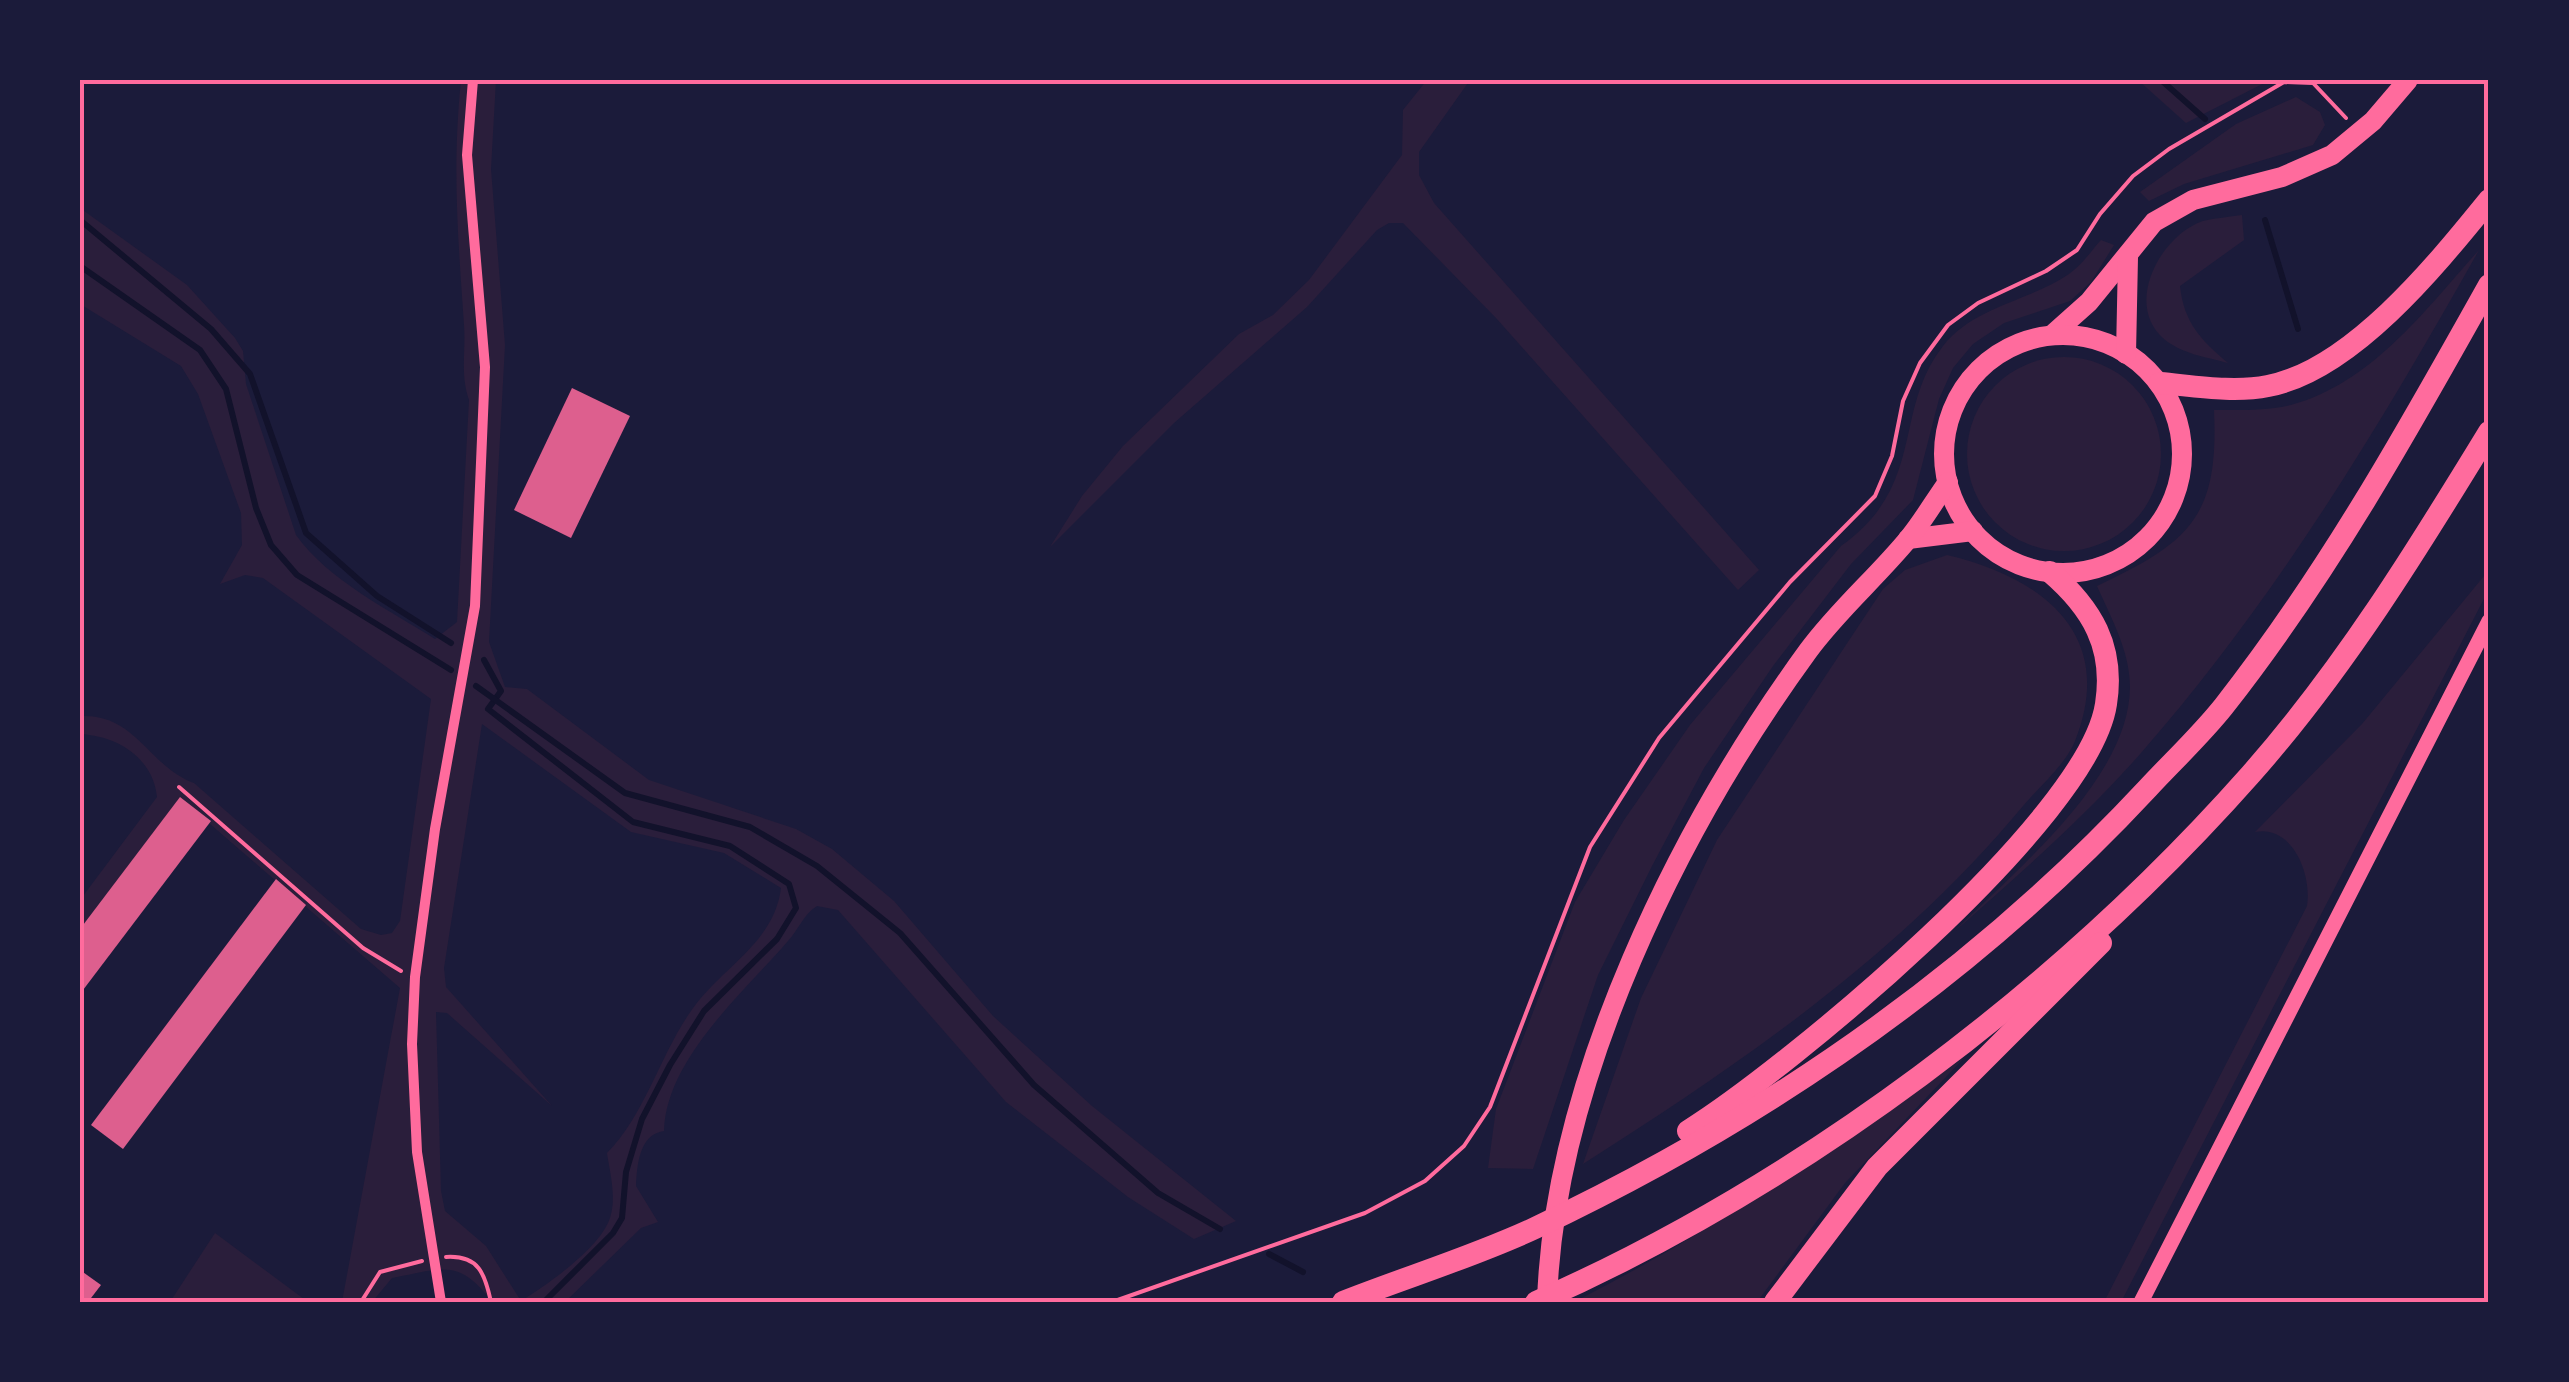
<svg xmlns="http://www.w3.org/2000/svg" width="2569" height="1382" font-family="Barlow,sans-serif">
<rect width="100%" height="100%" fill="#1b1b3a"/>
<g fill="#2a1e3b" fill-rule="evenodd">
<path d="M461,80h35l-5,89 14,176 -16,297 16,45 22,2 122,91 147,49 36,20 62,52 99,115 99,90 144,115 -42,18 -66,-42 -122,-95 -168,-192 -21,-4c-14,9 -18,23 -29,35 -44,51 -122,118 -124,190 -25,3 -27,35 -28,55l22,36 -17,6 -76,74h-73c-33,-45 -51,-33 -100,-24l-20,24h-30l58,-314 -220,-190 -100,131v-29l77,-103c-4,-39 -39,-61 -77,-63v-18c56,-3 69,51 114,67l167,146 20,6 11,-2 8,-12 31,-222 -168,-121 -18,-3 -25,9 22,-39 -1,-32 -43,-119 -17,-28 -101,-62v-96l107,77 48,53 8,13 3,33 50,151c32,45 93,75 139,104l22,-17 12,-222c-9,-26 -3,-48 -5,-75 -6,-88 -12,-157 -3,-245zM482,724l149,108 93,21 57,35c-7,56 -60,79 -90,123 -31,44 -46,104 -84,142 3,21 11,49 1,70 -13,28 -61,62 -87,78l-35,-55 -41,-35 -4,-20 -5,-179 11,1 105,93 -106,-119 -2,-19z"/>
<path d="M1427,80h43l-51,72v23l15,28 325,367 -21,20 -242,-272 -93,-95h-14l-12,7 -70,77 -133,116 -124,124 32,-51 41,-50 116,-112 34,-19 36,-35 93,-125 1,-45z"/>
<path d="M2138,80h132l-84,43z"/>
<path d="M2296,97l24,15 5,13 -12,20 -129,39 -35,17 -9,-9 96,-68z"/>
<path d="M2242,215l2,25 -64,46c4,37 21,54 48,77 -22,-6 -46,-9 -64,-24 -41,-35 -3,-104 39,-118 12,-3 26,-4 39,-6z"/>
<path d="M2101,240l13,5 -23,37 -21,19 -66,22 -31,21 -20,24 -14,31 -26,101 -62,64 -78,102 -69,102 -52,98 -54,109 -65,194 -45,-1 8,-59 79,-207 49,-82 66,-95 151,-179c86,-61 51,-135 102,-200 31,-40 87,-45 126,-72 13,-9 22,-23 32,-34z"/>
<path d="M2479,250c-99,176 -204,350 -338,503 -57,65 -123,122 -187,179 61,-62 175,-152 176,-245 0,-36 -19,-69 -33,-101 93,-44 122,-69 117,-176 26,0 53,1 77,-5 81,-22 135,-96 188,-155z"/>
<circle cx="2064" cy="454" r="97"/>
<path d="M1947,555c97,23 170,80 128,186 -9,23 -36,46 -52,65 -124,149 -278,255 -440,358l58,-166 76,-158 166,-251 22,-19z"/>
<path d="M2489,570v19l-368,713h-17l203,-396c5,-31 -14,-81 -52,-74l107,-108z"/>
<path d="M1965,1057l-120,126 -88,119h-183c138,-70 264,-157 391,-245z"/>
<path d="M215,1233l93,69h-138z"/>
</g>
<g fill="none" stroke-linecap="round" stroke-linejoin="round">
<g stroke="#12122b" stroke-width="6">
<path d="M2161,80l44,39"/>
<path d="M80,220l131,109 39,45 56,159 71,63 74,47"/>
<path d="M2265,220l33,109"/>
<path d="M80,266l120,84 26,39 30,119 15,37 26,30 154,95"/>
<path d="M484,660l17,31 -13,18 145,113 97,24 59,38 7,24 -19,31 -73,72 -34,54 -28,54 -16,53 -4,46 -9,15 -69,69"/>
<path d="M476,686l149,107 125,34 67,39 83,67 134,152 124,108 62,36"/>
<path d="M1269,1254l34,18"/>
</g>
</g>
<g fill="#dd5f8e">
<path d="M572,388l58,28 -59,122 -57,-28z"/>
<path d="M180,797l31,24 -131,173v-65z"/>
<path d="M276,879l30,26 -183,244 -32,-24z"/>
<path d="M80,1270l21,15 -13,17h-8z"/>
</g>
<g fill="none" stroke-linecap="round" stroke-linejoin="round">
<g stroke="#ff6b9d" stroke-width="4">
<path d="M179,787l184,161 38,23"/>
<path d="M446,1257c33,-2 39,17 45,45"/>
<path d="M361,1302l19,-30 42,-11"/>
<path d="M1112,1302l253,-89 60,-32 39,-35 26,-39 100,-260 69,-109 131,-156 85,-86 17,-40 11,-55 17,-38 28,-38 30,-22 68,-32 31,-21 23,-36 33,-38 36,-27 115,-67 29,1 33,35"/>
</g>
<path stroke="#ff6b9d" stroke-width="10" d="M441,1302l-24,-150 -5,-108 3,-67 20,-148 40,-223 10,-239 -18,-212 6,-75"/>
<path stroke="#ff6b9d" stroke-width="15" d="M2141,1302l348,-681"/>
<g stroke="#ff6b9d" stroke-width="20">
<path d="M2052,335l37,-33 65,-80 39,-22 89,-23 50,-22 41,-34 35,-41"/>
<circle cx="2063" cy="454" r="119"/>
<path d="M2126,354l2,-97"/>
<path d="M1908,539l65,-8"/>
<path d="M1547,1302c7,-222 132,-474 261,-651 30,-41 69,-74 101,-113 14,-17 26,-38 39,-56"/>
</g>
<g stroke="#ff6b9d" stroke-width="22">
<path d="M2160,383c34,3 74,10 108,3 84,-16 169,-122 221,-186"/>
<path d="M1688,1131c101,-63 401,-312 418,-427 9,-57 -14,-96 -56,-132"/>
<path d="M1343,1302c63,-25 130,-45 192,-74 230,-109 440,-254 613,-440 25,-27 53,-53 76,-82 103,-131 184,-276 265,-421"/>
<path d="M1536,1302c265,-117 523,-311 715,-528 92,-104 166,-224 238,-342"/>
<path d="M1775,1302l102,-135 224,-224"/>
</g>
</g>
<rect width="2569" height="1382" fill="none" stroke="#1b1b3a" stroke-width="165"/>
<rect x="82" y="82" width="2404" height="1218" fill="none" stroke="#ff6b9d" stroke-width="4"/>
</svg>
